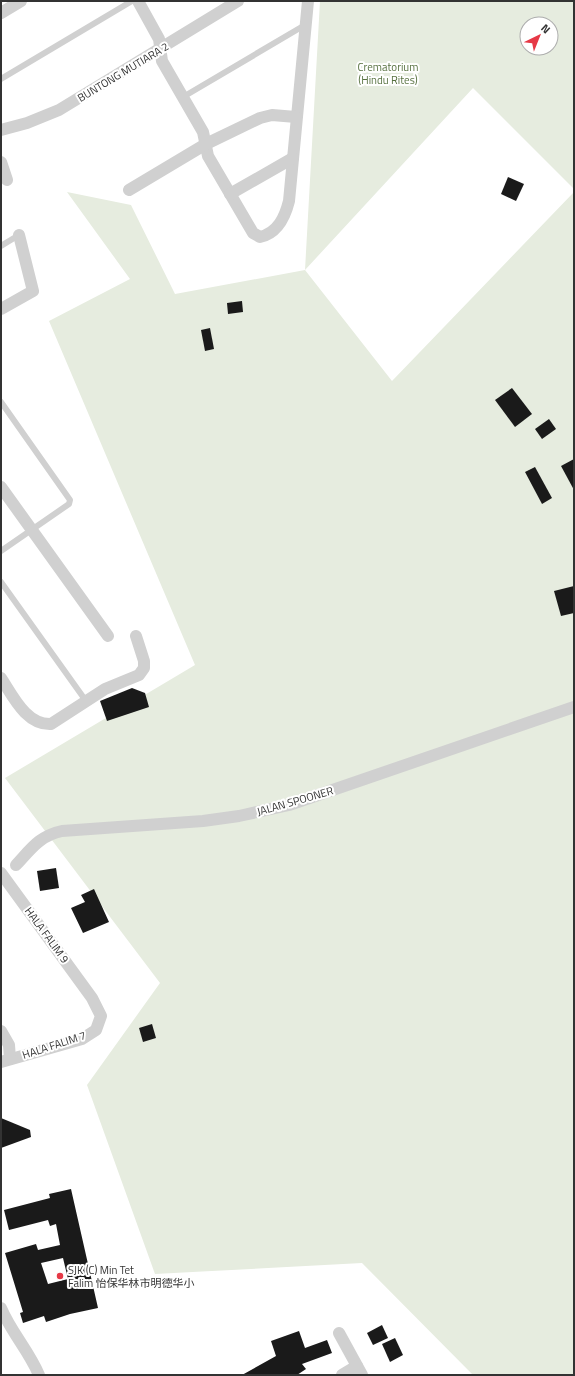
<svg xmlns="http://www.w3.org/2000/svg" width="575" height="1376" font-family="'Titillium Web','Noto Sans SC',sans-serif">
<rect width="100%" height="100%" fill="#fff"/>
<path fill="#e6ecdf" fill-rule="evenodd" d="M320,1h254v188l-101,-101 -168,182 87,111 182,-189v1183h-101l-111,-112 -207,11 -68,-189 73,-102 -155,-205 190,-113 -146,-344 81,-42 -63,-87 64,13 44,89 130,-24zM527,24h24v24h-24z"/>
<g fill="#1a1a1a" fill-rule="evenodd">
<path d="M508,177l16,7 -8,17 -15,-7z"/>
<path d="M242,301l1,11 -15,2 -1,-11z"/>
<path d="M210,328l4,21 -9,2 -4,-21z"/>
<path d="M512,388l20,26 -17,13 -20,-27z"/>
<path d="M549,419l7,10 -14,10 -7,-10z"/>
<path d="M574,459v31l-13,-24z"/>
<path d="M535,467l17,31 -10,6 -17,-32z"/>
<path d="M574,586v27l-13,3 -7,-25z"/>
<path d="M132,688l13,5 4,14 -42,14 -7,-20z"/>
<path d="M56,868l3,20 -19,3 -3,-20z"/>
<path d="M94,889l15,33 -26,11 -12,-25 14,-6 -4,-7z"/>
<path d="M152,1024l4,14 -13,4 -4,-14z"/>
<path d="M1,1118l29,12 1,7 -30,11z"/>
<path d="M71,1189l27,119 -28,6 -24,8 -2,-6 -21,7 -3,-10 3,-1 -18,-59 31,-9 2,6 22,-5 -4,-21 -6,2 -2,-6 -39,10 -5,-20 46,-12 -1,-4zM63,1258l5,21 -20,5 -7,-21z"/>
<path d="M382,1325l6,13 -15,7 -6,-12z"/>
<path d="M299,1331l6,17 22,-8 5,13 -30,11 4,5 -9,6h-55l34,-19 -5,-15z"/>
<path d="M395,1338l8,17 -13,7 -8,-18z"/>
</g>
<g fill="none" stroke-linecap="round" stroke-linejoin="round">
<g stroke="#d0d0d0" stroke-width="6">
<path d="M1,79l131,-78"/>
<path d="M183,97l122,-72"/>
<path d="M1,246l18,-11"/>
<path d="M1,402l69,98 -1,4 -68,47"/>
<path d="M1,582l85,119"/>
</g>
<g stroke="#d0d0d0" stroke-width="12">
<path d="M138,1l21,38 3,22 41,71 5,24 45,77 7,4c18,-4 25,-20 29,-36l19,-200"/>
<path d="M1,13l20,-12"/>
<path d="M1,130l26,-7 32,-13 179,-109"/>
<path d="M1,162l6,18"/>
<path d="M129,190l77,-46 54,-26 12,-3 24,2"/>
<path d="M230,194l63,-36"/>
<path d="M1,309l32,-18 -14,-56"/>
<path d="M1,487l107,149"/>
<path d="M1,678c12,18 25,47 50,46l54,-35 34,-14 5,-7v-7l-8,-25"/>
<path d="M16,865c15,-16 23,-29 46,-34l141,-10 36,-5 50,-11 285,-98"/>
<path d="M1,873l91,125 9,18 -5,14 -14,9 -81,23"/>
<path d="M1,1031l8,14 1,14"/>
<path d="M1,1308c10,24 28,43 38,67"/>
<path d="M339,1333l23,42"/>
<path d="M342,1375l15,-9"/>
</g>
</g>
<circle fill="#e63946" stroke="#fff" stroke-width="1.5" cx="60" cy="1276" r="4"/>
<g text-anchor="middle" dominant-baseline="central" stroke-width="4" stroke-linejoin="round" paint-order="stroke">
<g font-size="11" fill="#56703f" stroke="#fff">
<text x="388" y="67">Crematorium<tspan x="388" dy="13">(Hindu Rites)</tspan></text>
</g>
<g font-size="11" fill="#333" stroke="#fff">
<text transform="translate(123 72) rotate(-31)">BUNTONG MUTIARA 2</text>
<text transform="translate(295 801) rotate(-16)">JALAN SPOONER</text>
<text transform="translate(47 935) rotate(54)">HALA FALIM 9</text>
<text transform="translate(54 1045) rotate(-18)">HALA FALIM 7</text>
</g>
<g font-size="11" fill="#333" stroke="#fff" text-anchor="start">
<text x="68" y="1270">SJK (C) Min Tet<tspan x="68" dy="13">Falim 怡保华林市明德华小</tspan></text>
</g>
</g>
<rect width="575" height="1376" fill="none" stroke="#333333" stroke-width="4"/>
<g transform="translate(539 36) rotate(43)"><circle r="19" fill="#ffffff" stroke="#adadad"/>
<path d="M0-3L7 15L0 10L-7 15Z" fill="#e63946"/>
<text y="-6" font-size="11" font-weight="bold" text-anchor="middle" fill="#333333">N</text>
</g>
</svg>
